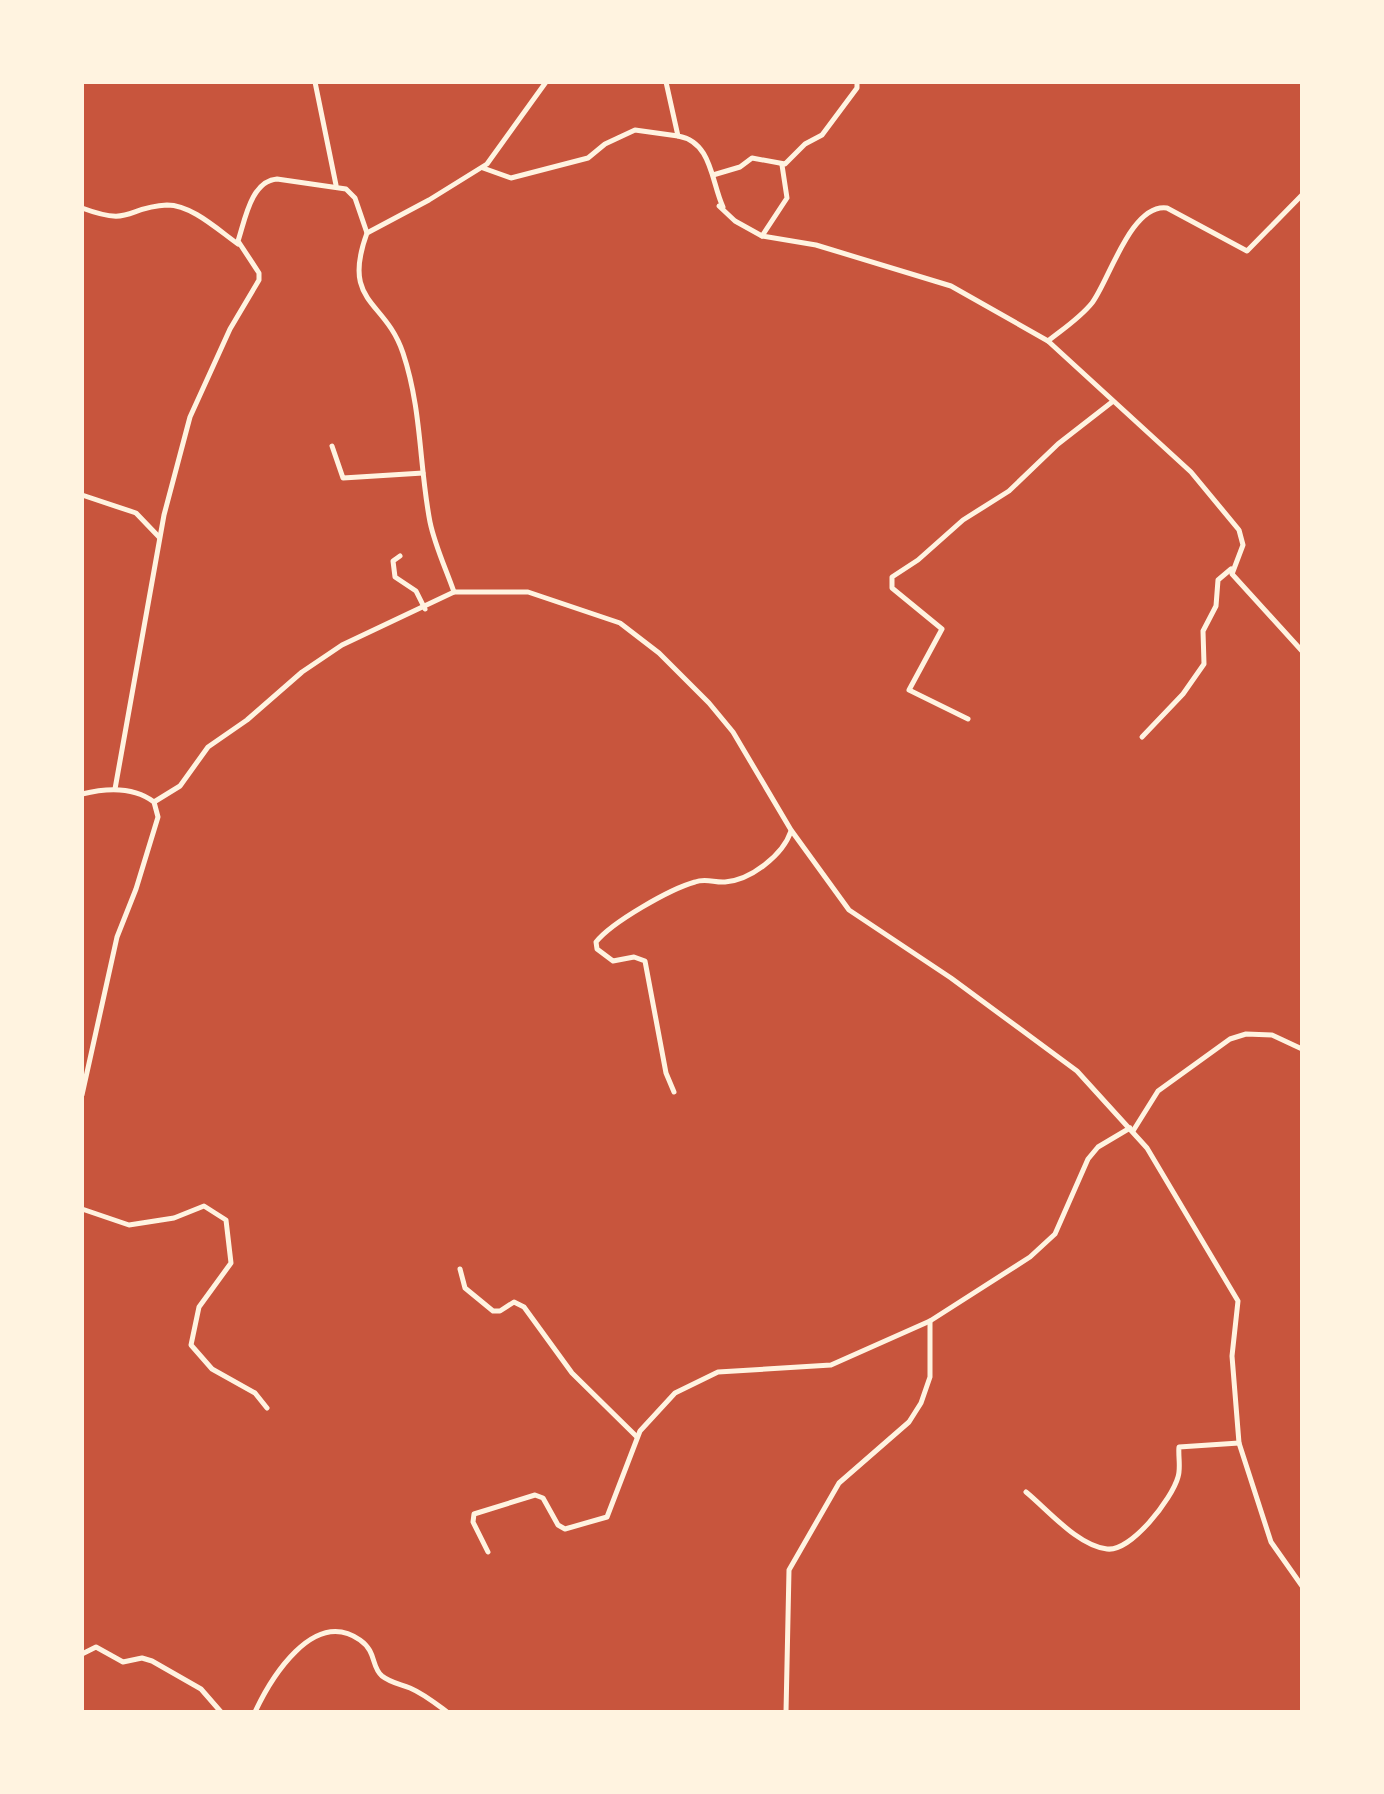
<svg xmlns="http://www.w3.org/2000/svg" width="1384" height="1794" font-family="'Fira Sans Condensed',sans-serif">
<rect width="100%" height="100%" fill="#c8553d"/>
<g fill="none" stroke-linecap="round" stroke-linejoin="round">
<g stroke="#fff3e0" stroke-width="5">
<path d="M315,82l21,103"/>
<path d="M666,82l12,54c34,6 33,45 45,71l-4,-1 16,15 27,15 54,9 135,41 97,55 143,131 48,58 4,15 -11,29 70,77"/>
<path d="M483,168l28,10 77,-20 17,-14 30,-14 43,6"/>
<path d="M713,175l27,-8 12,-9 33,6 20,-20 17,-9 35,-47v-6"/>
<path d="M82,208c51,19 43,-1 85,-3 25,0 51,25 71,39"/>
<path d="M762,236l25,-38 -5,-33"/>
<path d="M1048,341c15,-12 32,-23 44,-38 17,-22 39,-100 75,-95l80,43 55,-56"/>
<path d="M332,446l11,32 80,-5"/>
<path d="M82,495l54,18 23,24"/>
<path d="M400,556l-7,5 2,16 21,14 9,18"/>
<path d="M454,592c-8,-23 -19,-46 -24,-70 -11,-57 -8,-112 -27,-169 -18,-54 -62,-49 -36,-120l62,-33 58,-36 59,-82"/>
<path d="M968,719l-59,-29 33,-61 -50,-41v-11l26,-17 45,-40 46,-29 49,-47 54,-42"/>
<path d="M1142,737l41,-43 21,-30 -1,-33 13,-25 2,-26 13,-11"/>
<path d="M115,789l49,-274 26,-98 40,-88 29,-49v-7l-21,-32c7,-21 13,-60 39,-62l69,10 9,9 12,35"/>
<path d="M82,794c24,-6 51,-8 72,8l4,15 -22,72 -19,48 -35,158"/>
<path d="M154,802l26,-16 28,-39 39,-27 55,-48 40,-27 112,-53h74l92,31 39,30 50,50 24,29 58,98 58,80 102,68 126,93 70,77 91,153 -6,55 7,87 32,99 31,44"/>
<path d="M674,1092l-8,-19 -21,-112 -11,-4 -21,4 -16,-12 -1,-7c16,-20 74,-53 99,-60 11,-4 20,1 30,0 26,-2 58,-27 66,-51"/>
<path d="M1133,1131l25,-40 72,-52 16,-5 26,1 30,14"/>
<path d="M82,1209l47,16 45,-7 30,-12 22,14 5,43 -32,44 -8,38 21,24 43,24 12,15"/>
<path d="M460,1269l5,19 28,23h7l14,-9 10,5 48,66 65,64"/>
<path d="M1026,1492c22,18 52,54 81,57 24,3 65,-50 71,-72 3,-9 0,-21 1,-30l60,-4"/>
<path d="M488,1552l-15,-30 1,-8 61,-19 8,3 15,27 7,4 42,-12 33,-86 35,-38 43,-21 113,-7 99,-44 100,-64 25,-23 33,-75 10,-12 32,-19"/>
<path d="M82,1654l14,-7 27,15 19,-4 10,3 49,28 20,23"/>
<path d="M255,1712c15,-32 58,-105 105,-72 17,12 11,27 22,36 9,7 18,8 28,12 14,6 25,15 37,24"/>
<path d="M786,1712l3,-142 50,-87 70,-61 12,-19 9,-26v-56"/>
</g>
</g>
<rect width="1384" height="1794" fill="none" stroke="#fff3e0" stroke-width="168"/>
</svg>
